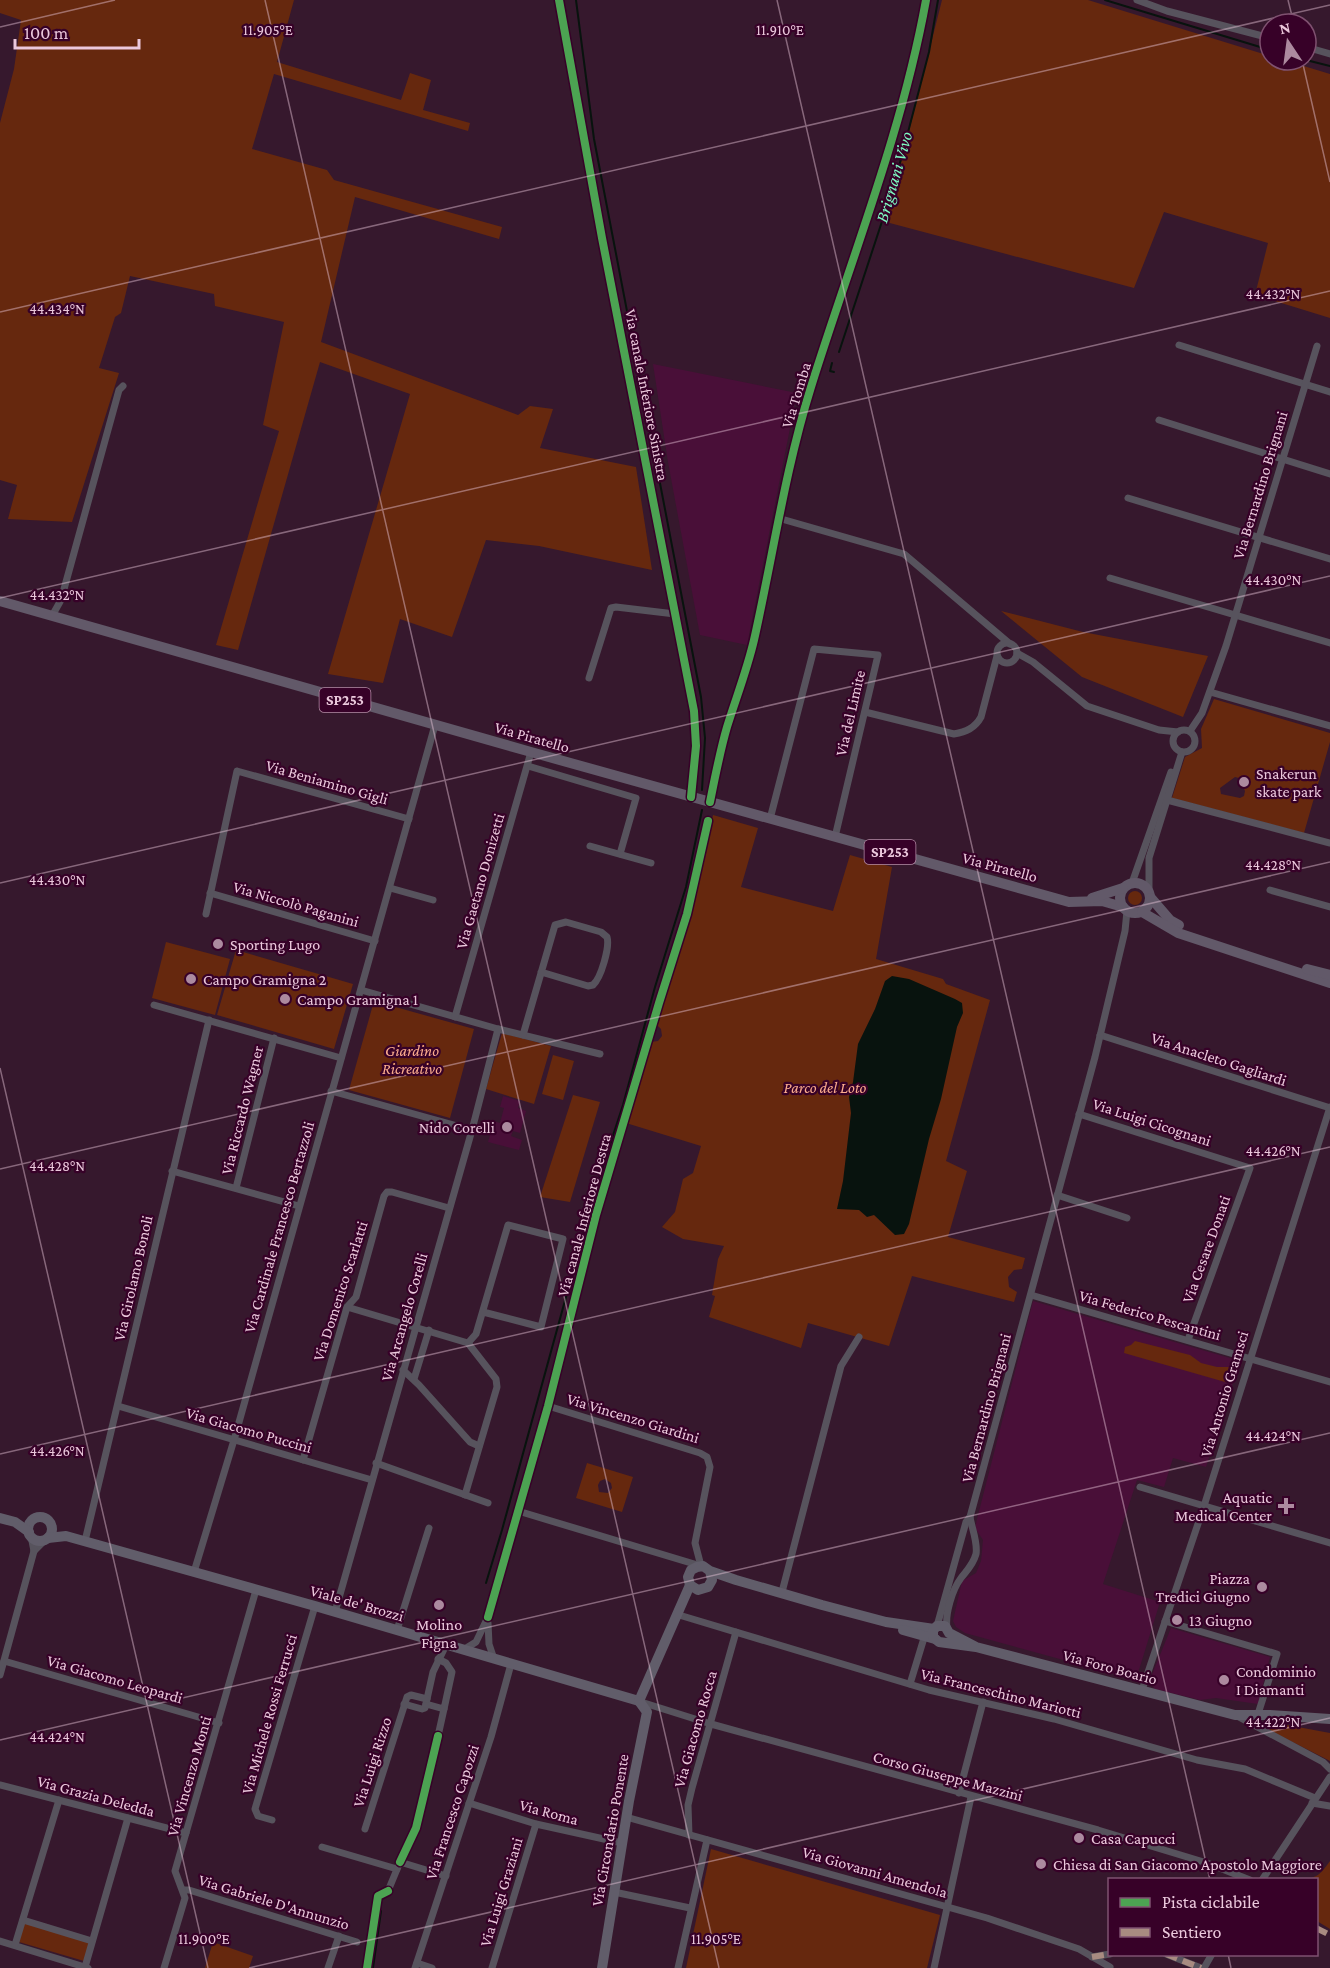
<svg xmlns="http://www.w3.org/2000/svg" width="1330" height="1968" font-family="'Crimson Pro',serif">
<rect width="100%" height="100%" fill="#36182d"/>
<g fill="#490f38">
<path d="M653,364l144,29 -50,252 -47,-10 -32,-173z"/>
<path d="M503,1096l17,5 -2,7 8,3 -6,22 -7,-2 -2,5 11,4 -3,10 -31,-8 6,-21 6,2 4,-15 -4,-1z"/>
<path d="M1033,1301l207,60 -34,106 -33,-9 -9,29 -27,-7 -34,104 57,18 -22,71 -9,5 -164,-45 -9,-6 -3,-6 9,-40 14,-8 5,-12 2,-21 -8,-12 2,-9z"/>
<path d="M1171,1628l99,29 -12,47 -42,-6 -16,2 -45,-11 -6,-7z"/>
</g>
<g fill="#66280e" fill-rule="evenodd">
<path d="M0,0h294l-17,62 124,38 9,-27 21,7 -8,30 47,13 -2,8 -194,-57 -22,75 75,21 7,10 168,47 -3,12 -144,-42 -34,145 197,73 12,-9 23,3 -13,39 96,19 16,103 -113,-24 -53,-6 -34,97 -52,-18 -17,64 -55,-9 82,-280 -90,-32 -82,288 -22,-5 63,-214 -16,-6 21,-103 -69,-16 -1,-12 -84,-18 -9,37 -6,4 -16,51 20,5 -47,149 -64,-3 9,-34 -17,-5v-357l14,-54 7,-49 -21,-7z"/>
<path d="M942,0h146l182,56v4h14l46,14v244l-75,-23 13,-52 -104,-31 -30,76 -248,-66z"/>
<path d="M1001,611l82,21 125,24 -25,61 -101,-40z"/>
<path d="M1214,699l116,34v9l-26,91 -132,-35 13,-41 17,-9 -1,-19zM1235,777l4,1 6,13 -1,5 -4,2 -19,-4 -1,-6z"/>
<path d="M713,815l45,13 -17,59 92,24 17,-56 42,12 -16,92 67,20 3,5 44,16 -44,161 21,10 -19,66 77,21 -3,11 -8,1 -6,7 1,10 8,5 -3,10 -102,-26 -23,70 -81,-23 -7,25 -92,-31 6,-21 -3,-1 6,-36 6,-13 -41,-7 -21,-12 13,-15 8,-33 10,-6 8,-27 -75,-23 25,-81 7,-1 4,-5 -1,-7 -5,-5 35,-110z"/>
<circle cx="1135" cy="898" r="7"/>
<path d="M166,942l64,17 -15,56 -63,-17z"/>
<path d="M236,950l117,34 -19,65 -117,-34z"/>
<path d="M374,1001l100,28 -24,89 -101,-28z"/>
<path d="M502,1033l49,13 -17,58 -48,-15z"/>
<path d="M553,1055l21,6 -11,39 -21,-6z"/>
<path d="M573,1095l27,7 -30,100 -30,-5z"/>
<path d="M1135,1341l55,14 11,8 16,4h21l-6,17 -108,-31 1,-6 6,-2z"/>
<path d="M587,1463l46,14 -11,35 -46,-14zM605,1479l6,4 1,5 -4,5 -9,-1 -1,-7 2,-4z"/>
<path d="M1271,1722l59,11v28l-63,-32z"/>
<path d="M711,1849l229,66 -13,53h-241z"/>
<path d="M1330,1861v68l-13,-8 -1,-41 -19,-1c18,0 22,-2 33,-18z"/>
<path d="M24,1923l66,19 -6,19 -65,-19z"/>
<path d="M213,1942l40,14 -4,12h-44z"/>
</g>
<path fill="#08130e" d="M892,976l17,3 46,20 7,4 1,10 -6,14 -16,72 -12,40 -20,85 -5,10 -9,1 -21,-20 -7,2 -8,-7 -22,-1 6,-28 8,-68 -2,-16 4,-15 5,-38 17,-35 10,-28z"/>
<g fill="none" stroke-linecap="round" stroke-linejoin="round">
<g stroke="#08130e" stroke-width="2">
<path d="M576,0l18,139 107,558 4,41 -3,52"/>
<path d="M1105,0l165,50"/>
<path d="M1306,60l24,6"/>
<path d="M839,352l56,-170 34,-130 9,-52"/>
<path d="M832,363l-2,8 4,1"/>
<path d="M486,1583l16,-53 95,-346 26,-79 32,-118 31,-100 16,-77"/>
<path d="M373,1968l8,-57"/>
</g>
<g stroke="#57535d" stroke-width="7">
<path d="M559,0l43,238 92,473 2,35 -5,51"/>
<path d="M1137,0l30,11 103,27"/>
<path d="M1306,47l24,7"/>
<path d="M1179,345l151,47"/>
<path d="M1159,420l171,54"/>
<path d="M1128,498l202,61"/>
<path d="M778,518l126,36 106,90"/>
<path d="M1110,578l220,65"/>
<path d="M52,616l9,-16 58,-210 4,-4"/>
<circle cx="1007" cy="653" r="10"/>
<path d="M1017,653l16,9 54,44 72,24 19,2"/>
<path d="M589,678l22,-70 5,-1 59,7"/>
<path d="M1210,692l120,34"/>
<path d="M865,712l89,22c12,-2 21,-6 27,-17l16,-61"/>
<circle cx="1184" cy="741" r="11"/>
<path d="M1190,731l12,-18 24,-67 91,-300"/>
<path d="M528,766l108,32 -16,56"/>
<path d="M1167,800l163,43"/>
<path d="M710,802c5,-25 10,-51 17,-75 9,-29 20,-57 27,-87 19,-84 31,-170 57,-253 40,-128 91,-254 115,-387"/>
<path d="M770,819l44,-170 64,6 -43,182"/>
<path d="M590,846l61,17"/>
<path d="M1132,883l39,-111"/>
<path d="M390,888l43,12"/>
<path d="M1149,890v-32l33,-106"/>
<path d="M1270,890l60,17"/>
<path d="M210,893l165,48"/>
<path d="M206,914l31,-143 172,48"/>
<path d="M361,990l137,39 102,25"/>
<path d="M154,1005l187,53"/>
<path d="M455,1017l76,-265"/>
<path d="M523,1035l32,-110 11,-3 35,10 6,5c3,10 -6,41 -14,48l-5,1 -47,-14"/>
<path d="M1100,1035l230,73"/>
<path d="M331,1091l141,39"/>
<path d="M1079,1114l171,54 -62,172"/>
<path d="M172,1171l127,35"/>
<path d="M236,1188l38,-150"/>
<path d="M1057,1195l70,23"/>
<path d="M1031,1295l299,87"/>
<path d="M347,1307l121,36 28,36 1,8 -32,108"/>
<path d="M468,1343l8,-9 32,-109 55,14 -22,88 -58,-15"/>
<path d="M403,1370l16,15 51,57 9,4"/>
<path d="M414,1379l15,-49"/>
<path d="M118,1406l254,74"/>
<path d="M548,1406l152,47 7,4 3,10 -15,76 6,23"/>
<path d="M303,1460l44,-153 9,-10 28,-101 3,-4h5l57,16"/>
<path d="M376,1463l112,40"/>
<path d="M1140,1487l190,56"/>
<path d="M518,1511l183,55"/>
<path d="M85,1541l124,-521"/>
<path d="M34,1551l11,-11"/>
<path d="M194,1572l40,-132 201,-715"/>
<path d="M782,1592l59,-226 18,-29"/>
<path d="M335,1612l137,-482 26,-101"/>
<path d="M679,1615l250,75 125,29 143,41 48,9 70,29"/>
<path d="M1165,1621l112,33 -19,60"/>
<path d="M488,1623l1,21 5,15"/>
<path d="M937,1626l29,-104 4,-5 125,-460 30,-126 2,-20"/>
<path d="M947,1628c-2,-14 5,-38 14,-50 6,-8 12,-13 15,-24 2,-11 -4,-25 -6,-37"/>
<path d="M397,1630l32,-102"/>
<path d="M463,1650l13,-8 12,-25 60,-211 48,-191"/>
<path d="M4,1661l215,62"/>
<path d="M0,1675l34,-124 -3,-15"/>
<path d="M910,1684l14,-46"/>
<path d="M1142,1690l62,-184 126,-399"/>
<path d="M641,1702l70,22 387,106 109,33 43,17"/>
<path d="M404,1704l18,5 3,-1 8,-36 13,-27"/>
<path d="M426,1704l18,5 8,-37 -6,-9 -8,-4"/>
<path d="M1237,1716l86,46 7,7"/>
<path d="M438,1736l6,-27"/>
<path d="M0,1785l186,48"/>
<path d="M959,1793l24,-91"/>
<path d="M469,1803l67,21 86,19"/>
<path d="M1312,1803l18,3"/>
<path d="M626,1817l361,101 92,31 31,18"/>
<path d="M272,1820l-14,-4 -3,-7 60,-203"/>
<path d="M365,1829l42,-132 4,-2 16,4"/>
<path d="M689,1835l-1,-30 4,-17 44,-156"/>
<path d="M322,1847l75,22"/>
<path d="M1262,1880l68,-103"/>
<path d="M183,1890h6l168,52"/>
<path d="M388,1891l12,-29 46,14"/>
<path d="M614,1892l76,16"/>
<path d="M23,1920l69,21"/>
<path d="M0,1941l88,27"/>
<path d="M15,1945l44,-145"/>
<path d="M1166,1954l35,14"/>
<path d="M1092,1957l18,-3"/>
<path d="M417,1963l15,5"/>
<path d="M85,1967l43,-149"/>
<path d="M164,1968l21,-70 -10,-27 81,-281"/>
<path d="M328,1968l11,-32"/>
<path d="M415,1968l76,-231 20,-73"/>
<path d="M492,1968l44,-144"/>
<path d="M678,1968l29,-128"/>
<path d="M934,1968l37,-171"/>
<path d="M1204,1968l8,-14"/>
</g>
<g stroke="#615d6a" stroke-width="10">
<circle cx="40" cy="1529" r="12"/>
<path d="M0,1518l15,4 14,10"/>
<path d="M48,1538l18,-2 249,70 324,95"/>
<path d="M710,1571l2,9 -4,7 -10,3 -8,-5 -2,-8 3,-7 6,-3 6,-1 7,5 26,9 86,25 64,17 48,7"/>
<path d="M903,1630l32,9"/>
<path d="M976,1647l-27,-14 -4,-7h-8l-4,4v7l6,5 37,5 259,68h35l60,4"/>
<path d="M639,1701l51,-116"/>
<path d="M602,1968l27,-167 18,-89 -8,-11"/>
</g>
<g stroke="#625969" stroke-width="10">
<path d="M0,601l531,151 538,150 33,-1 21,6"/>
<circle cx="1135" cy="898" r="15"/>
<path d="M1092,898l31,-10"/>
<path d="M1151,898l19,22 9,5"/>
<path d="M1142,912l36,21 152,50"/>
<path d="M1307,969l23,6"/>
</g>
<g stroke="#a88b81" stroke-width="6" stroke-dasharray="12 6" stroke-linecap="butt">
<path d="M1316,1928l14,7"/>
<path d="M1166,1954l35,14"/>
<path d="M1092,1957l18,-3"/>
</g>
<g stroke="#370128" stroke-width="11">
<g id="cycleway">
<path d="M559,0l43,238 92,473 2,35 -5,51"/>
<path d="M710,802c5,-25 10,-51 17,-75 9,-29 20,-57 27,-87 19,-84 31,-170 57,-253 40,-128 91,-254 115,-387"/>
<path d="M488,1617l60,-211 48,-191 63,-212 28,-89 21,-93"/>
<path d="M400,1862l16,-34 22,-92"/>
<path d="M367,1968l11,-72 10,-5"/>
</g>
</g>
<use href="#cycleway" stroke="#4ca352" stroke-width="8"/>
</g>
<path fill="none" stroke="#ebc8dc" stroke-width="1.5" stroke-opacity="0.45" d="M265,0l454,1968M777,0l433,1880M1288,0l6,24M0,27l115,-27M1302,60l28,122M0,312l1330,-307M0,598l1330,-307M0,883l1330,-307M0,1068l208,900M0,1169l1330,-307M0,1454l1330,-307M0,1740l1330,-307M1228,1954l3,14M249,1968l1081,-250"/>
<g fill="#ac8a9f" stroke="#370128" stroke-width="2">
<circle cx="1244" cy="782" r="6"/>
<circle cx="218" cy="944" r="6"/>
<circle cx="191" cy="979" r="6"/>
<circle cx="285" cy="999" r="6"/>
<circle cx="507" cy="1127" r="6"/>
<path d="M1283 1497h6v6h6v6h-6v6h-6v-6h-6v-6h6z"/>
<circle cx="1262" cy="1587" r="6"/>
<circle cx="439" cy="1605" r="6"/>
<circle cx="1177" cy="1620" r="6"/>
<circle cx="1224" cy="1680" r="6"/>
<circle cx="1079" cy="1838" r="6"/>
<circle cx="1041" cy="1864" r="6"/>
</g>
<g text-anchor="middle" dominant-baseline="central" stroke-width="4.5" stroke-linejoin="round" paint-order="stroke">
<g fill="#370128" stroke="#b58ca6" stroke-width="1.5">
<rect x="319.5" y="688" width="51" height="24" rx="4.5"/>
<rect x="864.5" y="840" width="51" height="24" rx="4.5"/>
</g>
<g font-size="15" font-weight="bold" fill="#ebc8dc">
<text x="345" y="700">SP253</text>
<text x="890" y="852">SP253</text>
</g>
<g font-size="16" fill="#ebc8dc" stroke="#370128">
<text transform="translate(647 395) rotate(79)">Via canale Inferiore Sinistra</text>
<text transform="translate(796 395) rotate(-73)">Via Tomba</text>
<text transform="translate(1260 485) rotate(-73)">Via Bernardino Brignani</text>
<text transform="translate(850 713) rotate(-77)">Via del Limite</text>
<text transform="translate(532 737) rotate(16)">Via Piratello</text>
<text transform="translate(327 782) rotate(16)">Via Beniamino Gigli</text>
<text transform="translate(1000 867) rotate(15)">Via Piratello</text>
<text transform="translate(480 881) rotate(-74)">Via Gaetano Donizetti</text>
<text transform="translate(296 904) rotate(16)">Via Niccolò Paganini</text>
<text transform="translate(1219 1059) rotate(18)">Via Anacleto Gagliardi</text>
<text transform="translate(242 1110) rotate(-76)">Via Riccardo Wagner</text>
<text transform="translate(1152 1122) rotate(18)">Via Luigi Cicognani</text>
<text transform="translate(584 1215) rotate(-75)">Via canale Inferiore Destra</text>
<text transform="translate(279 1227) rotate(-74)">Via Cardinale Francesco Bertazzoli</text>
<text transform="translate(1206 1249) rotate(-70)">Via Cesare Donati</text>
<text transform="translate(133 1278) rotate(-77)">Via Girolamo Bonoli</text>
<text transform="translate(340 1291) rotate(-72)">Via Domenico Scarlatti</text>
<text transform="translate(1150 1315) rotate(16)">Via Federico Pescantini</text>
<text transform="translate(404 1317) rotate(-74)">Via Arcangelo Corelli</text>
<text transform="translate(1224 1394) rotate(-73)">Via Antonio Gramsci</text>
<text transform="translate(986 1408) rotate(-75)">Via Bernardino Brignani</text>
<text transform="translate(633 1418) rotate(17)">Via Vincenzo Giardini</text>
<text transform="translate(249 1430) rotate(16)">Via Giacomo Puccini</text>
<text transform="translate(357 1603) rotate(16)">Viale de' Brozzi</text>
<text transform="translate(1110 1667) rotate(15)">Via Foro Boario</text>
<text transform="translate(115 1679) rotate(16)">Via Giacomo Leopardi</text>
<text transform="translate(1001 1693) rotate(14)">Via Franceschino Mariotti</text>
<text transform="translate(269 1714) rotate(-74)">Via Michele Rossi Ferrucci</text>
<text transform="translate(695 1729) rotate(-74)">Via Giacomo Rocca</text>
<text transform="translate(372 1762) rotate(-72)">Via Luigi Rizzo</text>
<text transform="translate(189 1776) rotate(-74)">Via Vincenzo Monti</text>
<text transform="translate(948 1776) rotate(15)">Corso Giuseppe Mazzini</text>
<text transform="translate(96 1796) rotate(15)">Via Grazia Deledda</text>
<text transform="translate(452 1812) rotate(-72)">Via Francesco Capozzi</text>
<text transform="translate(549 1812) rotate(15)">Via Roma</text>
<text transform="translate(610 1830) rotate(-80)">Via Circondario Ponente</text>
<text transform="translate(875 1872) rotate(16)">Via Giovanni Amendola</text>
<text transform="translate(501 1892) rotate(-73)">Via Luigi Graziani</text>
<text transform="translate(274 1902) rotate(17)">Via Gabriele D'Annunzio</text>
</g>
<g font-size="16" fill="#ebc8dc" stroke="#370128" text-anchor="start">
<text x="1256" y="773">Snakerun<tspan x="1256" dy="18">skate park</tspan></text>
<text x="230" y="944">Sporting Lugo</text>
<text x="203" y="979">Campo Gramigna 2</text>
<text x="297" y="999">Campo Gramigna 1</text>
<text x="495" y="1127" text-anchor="end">Nido Corelli</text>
<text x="1272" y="1497" text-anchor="end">Aquatic<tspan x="1272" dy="18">Medical Center</tspan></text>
<text x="1250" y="1578" text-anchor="end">Piazza<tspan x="1250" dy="18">Tredici Giugno</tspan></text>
<text x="1189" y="1620">13 Giugno</text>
<text x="439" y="1624" text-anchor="middle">Molino<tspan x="439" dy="18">Figna</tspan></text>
<text x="1236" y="1671">Condominio<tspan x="1236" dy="18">I Diamanti</tspan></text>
<text x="1091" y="1838">Casa Capucci</text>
<text x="1053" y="1864">Chiesa di San Giacomo Apostolo Maggiore</text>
</g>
<g font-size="16" font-style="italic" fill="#fcad8e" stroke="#370128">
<text x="412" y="1050">Giardino<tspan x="412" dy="18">Ricreativo</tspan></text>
<text x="825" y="1087">Parco del Loto</text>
</g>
<g font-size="18" font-style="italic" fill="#7dfac2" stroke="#370128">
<text transform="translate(894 177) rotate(-74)">Brignani Vivo</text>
</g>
</g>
<g font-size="15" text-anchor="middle" fill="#ebc8dc" stroke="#370128" stroke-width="4.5" stroke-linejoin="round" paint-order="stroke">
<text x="268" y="35">11.905°E</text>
<text x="780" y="35">11.910°E</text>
<text x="1273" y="299">44.432°N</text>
<text x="57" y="314">44.434°N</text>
<text x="1273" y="585">44.430°N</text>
<text x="57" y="600">44.432°N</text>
<text x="1273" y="870">44.428°N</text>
<text x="57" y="885">44.430°N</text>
<text x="1273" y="1156">44.426°N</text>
<text x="57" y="1171">44.428°N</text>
<text x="1273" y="1441">44.424°N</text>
<text x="57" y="1456">44.426°N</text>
<text x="1273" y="1727">44.422°N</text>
<text x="57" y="1742">44.424°N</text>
<text x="204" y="1944">11.900°E</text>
<text x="716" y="1944">11.905°E</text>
</g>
<rect x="1108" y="1878" width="210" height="78" fill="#370128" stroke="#7f5170" stroke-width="1.5"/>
<rect x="1120" y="1898" width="30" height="9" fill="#4ca352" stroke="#7f5170" stroke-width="1.5"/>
<text x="1162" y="1908" font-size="18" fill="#ebc8dc">Pista ciclabile</text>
<rect x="1120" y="1928" width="30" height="9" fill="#a88b81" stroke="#7f5170" stroke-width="1.5"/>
<text x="1162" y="1938" font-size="18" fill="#ebc8dc">Sentiero</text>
<g transform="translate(1288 42) rotate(347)"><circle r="28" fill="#370128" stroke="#7f5170" stroke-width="1.5"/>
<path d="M0-4.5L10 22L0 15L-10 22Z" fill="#ac8a9f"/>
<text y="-9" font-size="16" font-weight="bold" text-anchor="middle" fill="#ebc8dc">N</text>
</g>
<path d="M15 39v9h124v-9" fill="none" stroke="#ebc8dc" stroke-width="3"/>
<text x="24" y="39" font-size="18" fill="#ebc8dc" stroke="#370128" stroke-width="4.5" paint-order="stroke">100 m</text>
</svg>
